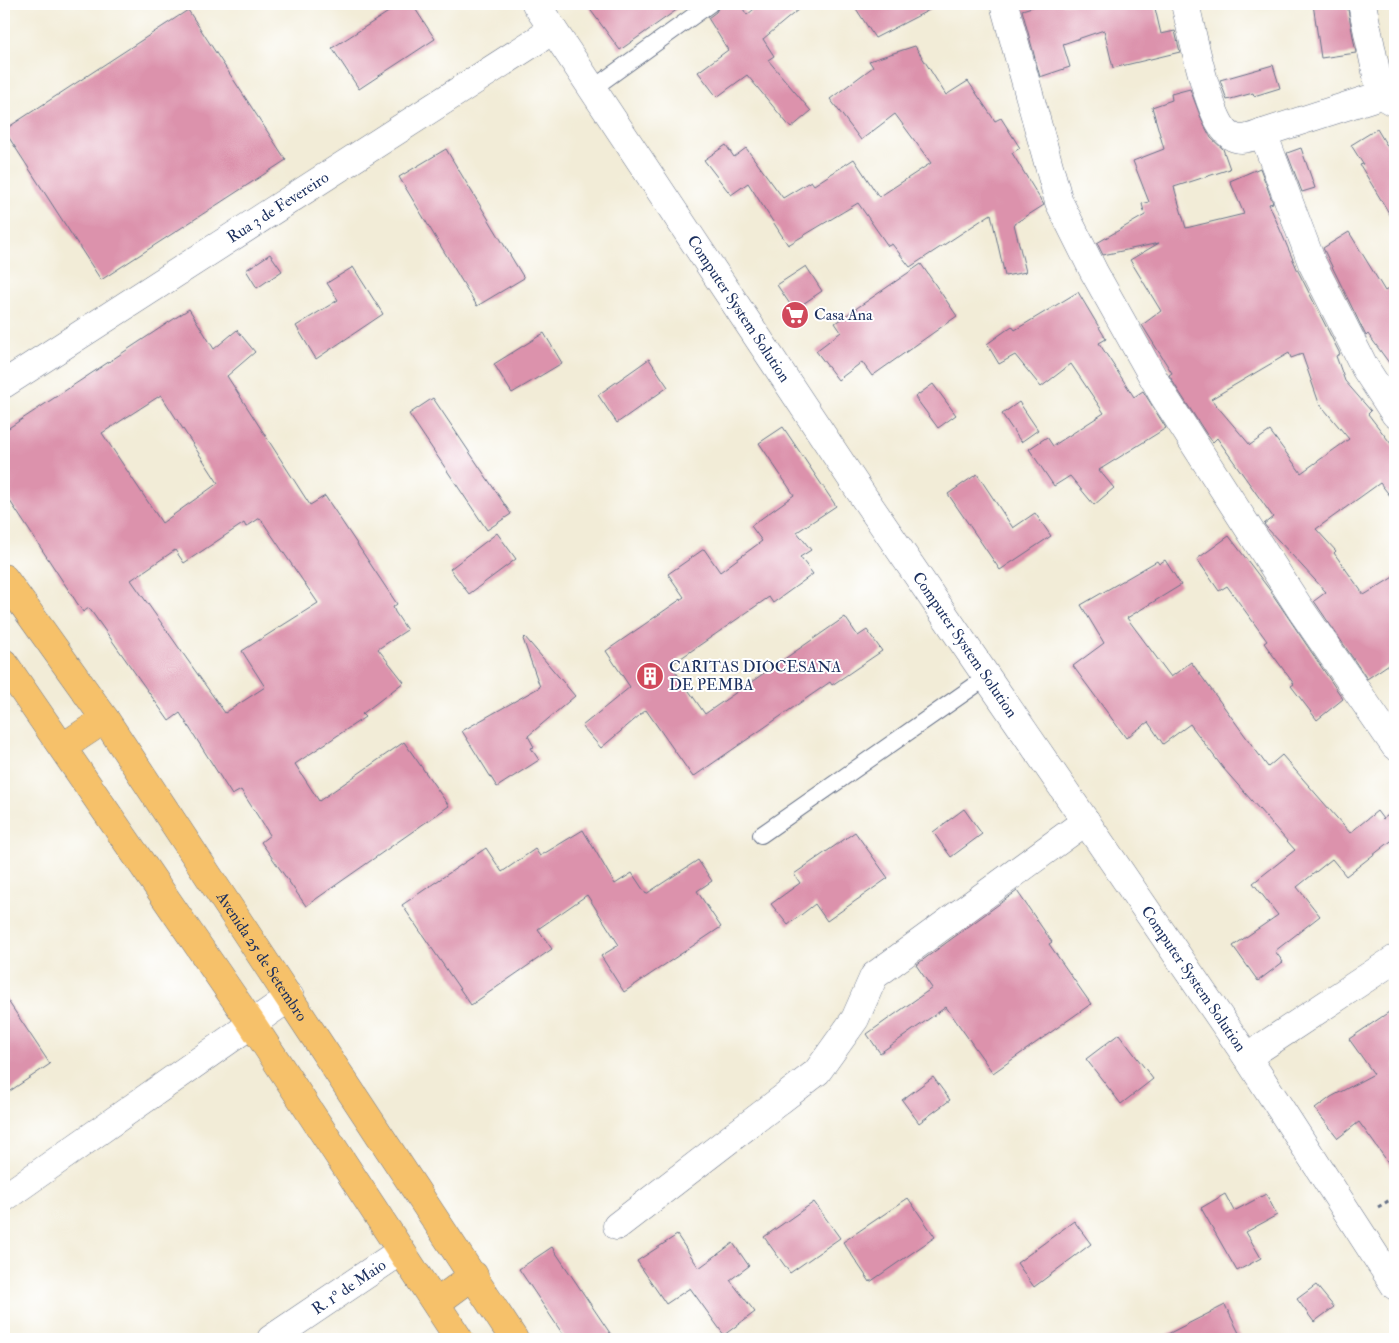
<svg xmlns="http://www.w3.org/2000/svg" width="1399" height="1343" font-family="'IM FELL Double Pica',serif">
<rect width="100%" height="100%" fill="#fff"/>
<filter id="ink" filterUnits="userSpaceOnUse"><feTurbulence type="fractalNoise" baseFrequency=".02" numOctaves="2"/><feDisplacementMap in="SourceGraphic" scale="10" xChannelSelector="R" yChannelSelector="G"/><feConvolveMatrix kernelMatrix="1 2 1 2 8 2 1 2 1" color-interpolation-filters="sRGB"/></filter>
<filter id="wash" filterUnits="userSpaceOnUse"><feTurbulence type="fractalNoise" baseFrequency=".0096" numOctaves="4" result="noise"/><feDisplacementMap in="SourceGraphic" scale="20" xChannelSelector="R" yChannelSelector="G"/><feGaussianBlur stdDeviation="1.12" result="paint"/><feColorMatrix in="noise" values="0 0 0 0 0 0 0 0 0 0 0 0 0 0 0 0 0 1.4 0 .05"/><feComposite in="paint" operator="in"/></filter>
<g filter="url(#wash)">
<rect width="100%" height="100%" fill="#f2ecd7"/>
<g id="blocks">
<g fill="#dc92ac" fill-rule="evenodd">
<path d="M401,4h11l23,35 -76,50 -27,-41z"/>
<path d="M586,4h99l-65,46z"/>
<path d="M720,4h20l7,11 13,-11h45l-42,35 11,17 -6,4 43,51 -20,17 -44,-53 -30,22 -19,-25 30,-22 -20,-32 8,-6z"/>
<path d="M853,4h88l-66,34z"/>
<path d="M1042,4h112l7,30 14,-3 5,21 -67,16 -9,-38 -41,14 7,23 -30,10 -18,-67z"/>
<path d="M1313,4h34l9,49 -35,5z"/>
<path d="M188,10l98,150 -185,120 -97,-150z"/>
<path d="M915,46l31,49 22,-14 27,40 6,-3 19,30 -8,5 32,52 -30,19 12,48 -21,4 -14,-62 -81,53 -18,-23 -4,2 -30,-43 -70,42 -40,-62 -17,12 -27,-35 22,-15 8,12 12,-9 37,50 28,-17 3,4 40,-26 25,38 52,-34 -36,-49 -34,26 -31,-41 43,-32 -4,-6z"/>
<path d="M1273,65l7,23 -26,8 -1,-3 -26,7 -7,-20z"/>
<path d="M1190,89l13,34 8,15 12,11 7,20 -56,18 12,41 58,-14 -14,-33 30,-13 13,35 -4,1 28,65 43,85 -4,2 9,25 26,30 -3,3 27,35v53l-15,-19 -64,46 20,22 -2,2 30,42 31,-19v84l-28,19 -53,-78 12,-9 -59,-64 -3,-4 9,-7 -56,-79 -4,4 -6,-7 -31,-48 -7,-12 3,-2 -30,-48 19,-14 -31,-51 29,-17 -56,12 -6,-12 48,-28 -3,-11 7,-2 -16,-41 31,-12 -12,-42 20,-7 -1,-6zM1289,353l2,5 11,-4 17,49 30,36 -48,34 -31,-42 -20,14 -39,-46z"/>
<path d="M1377,129l18,30v64l-35,-58 3,-1 -12,-19z"/>
<path d="M1301,148l14,40 -13,4 -15,-39z"/>
<path d="M446,149l78,129 -47,28 -78,-129z"/>
<path d="M1349,232l36,59 10,-7v87l-27,-37 -2,2 -43,-88z"/>
<path d="M270,254l12,17 -25,17 -11,-18z"/>
<path d="M921,264l36,52 -85,60 -10,-14 -24,18 -22,-29 25,-19 -6,-9z"/>
<path d="M806,266l16,25 -28,19 -17,-25z"/>
<path d="M353,267l30,47 -67,45 -20,-33 42,-26 -11,-17z"/>
<path d="M1078,292l28,47 -7,4 35,54 9,-6 23,37 -67,42 15,18 -20,17 -24,-29 -16,10 -25,-37 18,-12 6,9 51,-33 -33,-49 -30,23 -26,-32 -16,9 -12,-20 25,-18 3,4z"/>
<path d="M189,309l25,40 23,-19 18,22 -28,24 83,129 15,-9 72,108 -4,3 2,5 12,18 -29,19 26,33 -42,32 3,3 -70,47 24,37 85,-59 45,64 -143,100 -45,-64 9,-7 -29,-45 -9,5 -52,-82 -11,8 -80,-113 -6,4 -79,-120v-61zM161,395l57,88 -56,40 -60,-90zM260,518l58,85 -76,48 23,36 -40,26 -94,-133 44,-30 9,13 60,-40 2,4z"/>
<path d="M544,333l18,30 -50,30 -18,-29z"/>
<path d="M649,359l19,28 -51,36 -19,-28z"/>
<path d="M933,384l23,31 -18,13 -23,-31z"/>
<path d="M433,398l78,116 -24,16 -78,-116z"/>
<path d="M1019,402l19,28 -17,12 -19,-28z"/>
<path d="M783,427l53,79 -39,26 14,18 -11,7 13,17 -40,29 -4,-6 -98,68 34,49 140,-97 13,19 9,-6 15,21 -50,34 -2,-3 -137,95 -47,-67 -45,38 -19,-22 48,-39 -24,-36 78,-54 -16,-23 36,-25 16,23 42,-31 -11,-15 43,-31 -35,-52z"/>
<path d="M977,474l36,54 22,-15 16,23 -51,34 -52,-76z"/>
<path d="M497,533l19,26 -47,35 -19,-25z"/>
<path d="M1229,536l40,53 74,110 -26,21 -26,-34 3,-2 -30,-41 3,-2 -40,-55 -8,5 -22,-32z"/>
<path d="M1165,560l16,25 -54,33 44,59 20,-15 77,105 14,-12 68,78 27,-22 6,8 12,-9v28l-49,38 -14,-17 -35,28 23,29 -45,35 8,11 -25,19 -25,-35 45,-31 -25,-32 42,-33 -72,-82 -33,-44 -27,20 -15,-22 -22,16 -53,-72 31,-23 -23,-38 76,-44 2,3z"/>
<path d="M525,637l50,59 -47,40 6,11 -3,1 8,12 -42,27 -35,-56 78,-44 -17,-48z"/>
<path d="M964,809l18,25 -31,23 -18,-25z"/>
<path d="M583,830l32,54 17,-11 14,21 52,-34 14,21 -15,10 24,36 -97,65 -23,-36 18,-11 -32,-50 -49,34 14,20 -81,56 -69,-100 84,-57 16,24 33,-23 5,7z"/>
<path d="M855,832l33,46 -61,43 -12,-17 -27,21 -17,-21 29,-21 -6,-9z"/>
<path d="M1017,891l35,51 -3,2 42,60 -98,69 -47,-66 -66,46 -13,-19 65,-46 -16,-23z"/>
<path d="M4,995l46,69 -46,31z"/>
<path d="M1395,1008v164l-36,-50 -21,16 -23,-29 16,-12 43,-23 -25,-35z"/>
<path d="M1119,1034l34,45 -32,25 -35,-45z"/>
<path d="M933,1077l17,23 -31,23 -17,-23z"/>
<path d="M1225,1194l9,17 32,-17 11,21 -31,17 15,26 -24,13 -36,-63z"/>
<path d="M908,1198l27,39 -65,45 -27,-40z"/>
<path d="M814,1202l26,36 -50,35 -26,-36z"/>
<path d="M1074,1221l17,23 -57,43 -17,-24z"/>
<path d="M677,1235l22,33 34,-25 16,23 -19,14 25,32 -31,23 -34,-47 -24,16 -29,-43z"/>
<path d="M552,1247l62,92h-48l-47,-70z"/>
<path d="M1316,1285l18,22 -20,15 -17,-23z"/>
<path d="M1225,1305l17,34h-84z"/>
</g>
</g>
</g>
<g filter="url(#ink)">
<use href="#blocks" fill-opacity="0" stroke="#667188" stroke-width="1"/>
<g fill="none" stroke-linecap="round" stroke-linejoin="round">
<g stroke="#667188" stroke-width="18">
<g id="service">
<path d="M592,89l118,-85"/>
<path d="M761,835l226,-158"/>
</g>
</g>
<g stroke="#667188" stroke-width="29">
<g id="minor">
<path id="s1" d="M536,4l329,495 382,558 148,229"/>
<path d="M1004,4l55,198 35,70 69,123 138,215 94,136"/>
<path d="M1185,4c7,26 24,123 48,133 10,5 21,-1 30,-4l49,130 53,105 30,46"/>
<path d="M1362,4l19,91"/>
<path d="M1263,133l118,-38 14,8"/>
<path id="s2" d="M4,384l549,-354"/>
<path d="M1247,1057l148,-98"/>
<path d="M4,1198l286,-201"/>
<path d="M617,1226l200,-154 38,-53 19,-43 212,-155"/>
<path d="M271,1339l130,-88"/>
</g>
</g>
<g stroke="#667188" stroke-width="29">
<g id="trunk">
<path id="s3" d="M4,578l101,141 409,620"/>
<path d="M4,663l248,361 207,315"/>
<path d="M63,747l42,-28"/>
<path d="M436,1303l38,-28"/>
</g>
</g>
<path stroke="#667188" stroke-width="3" stroke-dasharray="4 4" stroke-linecap="butt" d="M1378,1207l17,-10"/>
<use href="#service" stroke="#fff" stroke-width="16"/>
<use href="#minor" stroke="#fff" stroke-width="28"/>
<use href="#trunk" stroke="#f6c16b" stroke-width="28"/>
</g>
</g>
<defs>
<g id="supermarket-disc" transform="scale(1.4375)"><circle r="9.5" fill="#d1495b" stroke="#fff"/><path d="M-6-5.5h2.5l.6 2H6L4.5 2H-2.5L-4.4-4H-6ZM-1.5 3.2a1.3 1.3 0 1 0 .1 0ZM3 3.2a1.3 1.3 0 1 0 .1 0Z" fill="#fff"/></g>
<g id="building-disc" transform="scale(1.4375)"><circle r="9.5" fill="#d1495b" stroke="#fff"/><path d="M-4-6H4V6H1V3H-1V6H-4ZM-2.5-4.3h1.7v1.8h-1.7ZM.8-4.3h1.7v1.8H.8ZM-2.5-1h1.7V.8h-1.7ZM.8-1h1.7V.8H.8Z" fill="#fff"/></g>
</defs>
<g fill-rule="evenodd">
<use href="#supermarket-disc" x="795" y="315"/>
<use href="#building-disc" x="650" y="676"/>
</g>
<g text-anchor="middle" dominant-baseline="central" stroke-width="4" stroke-linejoin="round" paint-order="stroke">
<g font-size="16" fill="#1b2f5e" stroke="#fff">
<text stroke="none"><textPath href="#s2" startOffset="326">Rua 3 de Fevereiro</textPath></text>
<text stroke="none"><textPath href="#s1" startOffset="366">Computer System Solution</textPath></text>
<text stroke="none"><textPath href="#s1" startOffset="771">Computer System Solution</textPath></text>
<text stroke="none"><textPath href="#s3" startOffset="458">Avenida 25 de Setembro</textPath></text>
<text stroke="none"><textPath href="#s1" startOffset="1176">Computer System Solution</textPath></text>
<text transform="translate(349 1287) rotate(-34)">R. 1º de Maio</text>
</g>
<g font-size="16" fill="#1b2f5e" stroke="#fff" text-anchor="start">
<text x="814" y="315">Casa Ana</text>
<text x="669" y="667">CARITAS DIOCESANA<tspan x="669" dy="18">DE PEMBA</tspan></text>
</g>
</g>
<rect width="1399" height="1343" fill="none" stroke="#fff" stroke-width="20"/>
</svg>
